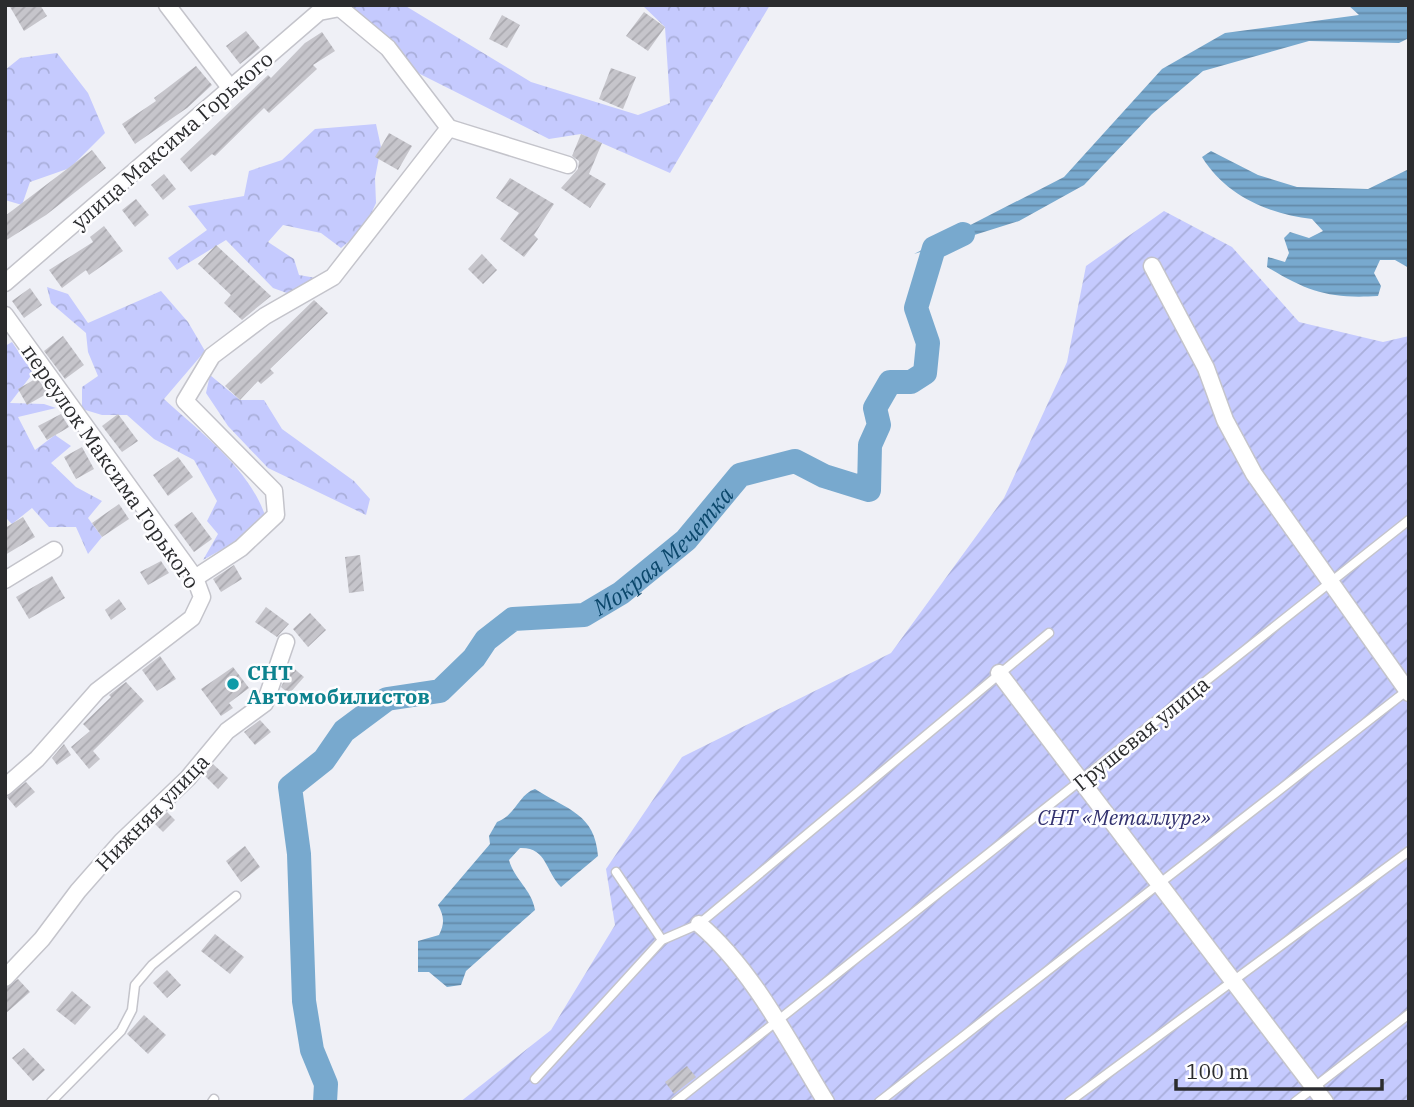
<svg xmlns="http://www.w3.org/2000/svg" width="1414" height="1107" font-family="'IBM Plex Serif',serif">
<defs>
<pattern id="forest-crowns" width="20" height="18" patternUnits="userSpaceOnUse" patternTransform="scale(1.75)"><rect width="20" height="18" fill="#c5cafe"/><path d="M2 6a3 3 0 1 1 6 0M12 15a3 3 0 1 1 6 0" fill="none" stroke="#a9aeda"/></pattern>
<pattern id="garden-furrows" width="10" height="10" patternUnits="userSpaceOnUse" patternTransform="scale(1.75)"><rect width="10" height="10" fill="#c5cafe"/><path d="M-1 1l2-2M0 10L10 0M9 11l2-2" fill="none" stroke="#a9aeda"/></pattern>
<pattern id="water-rules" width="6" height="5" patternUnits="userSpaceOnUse" patternTransform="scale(1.75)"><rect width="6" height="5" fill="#78a9ce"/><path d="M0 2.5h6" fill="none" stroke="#638aa8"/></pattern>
<pattern id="building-hatch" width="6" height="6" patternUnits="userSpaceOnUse" patternTransform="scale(1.75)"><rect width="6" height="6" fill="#c6c5cb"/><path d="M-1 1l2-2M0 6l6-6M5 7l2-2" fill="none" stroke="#aaa9af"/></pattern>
</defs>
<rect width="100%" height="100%" fill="#eff0f6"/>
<g fill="url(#forest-crowns)">
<path d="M337,5h67l127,77 107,33 32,-12 -5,-76 -23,-22h128l-100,168 -89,-39 -32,5 -133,-67z"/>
<path d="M57,53l31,40 17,40 -35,35 -40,14 -8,23 -17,-5v-130l15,-12z"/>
<path d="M376,124l5,23 -6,31 1,25 -12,26 -23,19 -20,-15 -38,-8 -15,17 26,17 5,16 17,3 -18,19 -25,-9 -47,-48 -49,30 -9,-12 39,-28 -19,-24 56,-10 5,-25 33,-11 33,-31z"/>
<path d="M47,287l21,7 20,29 73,-32 27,31 17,29 -41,48c37,34 83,67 101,116l-28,26 -34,19 15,-26 -11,-13 10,-20 -23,-41 -40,-21 -27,-24h-25l-20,-6v-22l16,-11 -10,-24 -2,-19 -35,-30z"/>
<path d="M12,342l21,31 -23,30 34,1 12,4 -38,9 17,33 20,-15 16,11 -20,17 25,24 26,14 -14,17 14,19 -14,17 -12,-27h-27l-17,-19 -20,16 -7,-7v-171z"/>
<path d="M210,375l30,25h24l18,29 72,52 16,18 -4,16 -98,-47 -40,-42 -22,-33z"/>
</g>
<path fill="url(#garden-furrows)" d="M1164,211l68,36 67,75 84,20 26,-6v766h-949l91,-72 64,-105 -9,-56 76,-112 209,-104 113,-155 63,-136 19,-96z"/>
<g fill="url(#water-rules)">
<path d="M1348,5h61v33l-10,5 -90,-2 -106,30 -51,43 -68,71 -65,36 -105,33 150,-77 98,-108 63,-36 134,-18z"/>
<path d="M1211,151l47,24 39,12 71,2 41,-20v99l-14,-8h-15l-6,13 7,13 -3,10c-48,3 -70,-4 -111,-29l1,-10 17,5 4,-9 -5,-15 6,-6 19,6 14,-7 -11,-12c-43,-5 -86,-23 -110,-62z"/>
<path d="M535,789c33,21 60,25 63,67l-37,31c-16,-16 -14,-40 -41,-39l-11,12c5,19 23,30 26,50l-69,61 -5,14 -14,2 -18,-15h-11v-31l21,-6c6,-12 5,-19 -1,-30l52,-61 -1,-8 8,-14c18,-6 22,-28 38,-33z"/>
</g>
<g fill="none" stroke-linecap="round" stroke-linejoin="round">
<path stroke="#78a9ce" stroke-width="24" id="s1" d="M325,1102l1,-18 -14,-34 -8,-49 -5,-147 -9,-67 34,-27 20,-29 43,-32 53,-8 34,-33 12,-18 27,-21 71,-4 37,-22 65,-53 54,-65 55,-14 29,15 45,14 1,-45 9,-20 -4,-17 15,-26h21l14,-9 3,-30 -12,-35 18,-60 29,-14"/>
</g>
<g fill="url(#building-hatch)">
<path d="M9,5h31l7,11 -23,15z"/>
<path d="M644,12l21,15 -17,24 -22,-15z"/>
<path d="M502,15l18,10 -13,23 -18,-9z"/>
<path d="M246,31l14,17 -20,16 -14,-18z"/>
<path d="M322,32l13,19 -22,14 4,4 -48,44 -5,-5 -49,48 -3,-2 -21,18 -11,-13 88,-84 3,3 34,-35z"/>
<path d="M196,66l16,19 -25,23 -52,36 -13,-20 34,-23 -2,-3z"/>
<path d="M611,68l25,9 -13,32 -24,-10z"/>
<path d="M389,133l23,13 -14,24 -23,-13z"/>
<path d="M581,134l21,9 -13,31 17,10 -16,24 -29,-20 17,-19 1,-8 -7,-5z"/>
<path d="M92,150l14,18 -60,47 -41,26v-25z"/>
<path d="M164,174l12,15 -13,11 -12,-15z"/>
<path d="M510,178l44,26 -20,31 4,4 -14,18 -24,-18 19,-26 -23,-15z"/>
<path d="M136,199l13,16 -14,12 -13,-17z"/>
<path d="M104,226l19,25 -34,24 -3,-5 -24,18 -13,-18 44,-28 -3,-5z"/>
<path d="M216,245l55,51 -29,24 -18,-17 7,-8 -33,-31z"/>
<path d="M482,254l15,16 -14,14 -15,-15z"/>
<path d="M30,288l12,17 -18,13 -12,-17z"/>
<path d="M314,300l14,13 -58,56 4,4 -13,11 -3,-3 -18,19 -15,-14z"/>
<path d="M63,336l21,29 -19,14 -21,-28z"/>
<path d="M37,378l11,15 -21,12 -9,-16z"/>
<path d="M61,414l8,13 -22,13 -9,-14z"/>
<path d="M118,414l20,27 -16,11 -20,-26z"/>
<path d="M82,447l12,22 -18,10 -12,-22z"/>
<path d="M178,457l15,20 -25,19 -15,-21z"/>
<path d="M119,504l10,15 -27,18 -10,-14z"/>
<path d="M192,512l20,27 -18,13 -20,-27z"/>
<path d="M23,517l12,20 -30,18v-27z"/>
<path d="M360,555l4,36 -15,2 -4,-36z"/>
<path d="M161,561l8,12 -21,12 -8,-13z"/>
<path d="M234,565l8,14 -21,13 -8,-13z"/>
<path d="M52,576l13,22 -36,21 -13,-22z"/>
<path d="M119,599l7,10 -15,11 -6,-10z"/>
<path d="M266,607l23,17 -12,13 -22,-15z"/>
<path d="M310,613l16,17 -18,17 -15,-18z"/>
<path d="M160,656l16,23 -19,12 -15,-21z"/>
<path d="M291,666l13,11 -15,17 -8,-7z"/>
<path d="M233,667l16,21 -20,15 4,5 -12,8 -20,-27z"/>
<path d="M126,682l18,19 -51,50 7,8 -11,10 -18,-22 19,-16 -7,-7 28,-27 -2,-2z"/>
<path d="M260,720l11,12 -16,13 -11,-13z"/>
<path d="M64,744l7,11 -14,10 -5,-7z"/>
<path d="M213,764l15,14 -10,11 -14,-14z"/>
<path d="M26,782l9,10 -19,16 -9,-11z"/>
<path d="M167,812l8,8 -12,12 -8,-8z"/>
<path d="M245,846l15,21 -19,15 -15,-21z"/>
<path d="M215,934l29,23 -14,17 -29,-23z"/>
<path d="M167,970l14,15 -14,13 -14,-15z"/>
<path d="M18,979l12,13 -25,22v-26z"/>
<path d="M72,991l19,16 -16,18 -19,-15z"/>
<path d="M144,1015l22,20 -18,19 -21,-20z"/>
<path d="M24,1048l21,22 -12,11 -21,-23z"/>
<path d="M687,1066l9,11 -22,17 -9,-12z"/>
</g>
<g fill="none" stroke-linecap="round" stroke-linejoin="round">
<g stroke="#c4c4cb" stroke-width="11">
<g id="lane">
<path d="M616,872l46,68"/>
<path d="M535,1079l127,-139 37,-16 350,-291"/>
<path d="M51,1102l70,-71 11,-21 3,-25 17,-20 84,-69"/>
<path d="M212,1102l2,-3"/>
<path d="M675,1102l734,-582"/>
<path d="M879,1102l530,-413"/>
<path d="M1069,1102l340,-251"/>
<path d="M1295,1102l114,-88"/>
</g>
</g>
<g stroke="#c4c4cb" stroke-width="19">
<g id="street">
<path d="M167,5l64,84"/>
<path d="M340,8l48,40 61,80 119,37"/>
<path d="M1152,266l54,102 19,52 29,54 155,219"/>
<path d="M5,283l314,-271 21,-4 -1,-3"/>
<path d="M5,315l190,263 7,19 -10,21 -95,73 -60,68 -32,28"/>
<path d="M195,578l46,-30 35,-33 -2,-24 -89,-90 27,-45 53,-40 68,-39 116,-149"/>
<path d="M5,580l49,-30"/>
<path d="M999,673l326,429"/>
<path d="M699,924c54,46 90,118 127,178"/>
<path d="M5,978l37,-39 36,-48 44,-50 66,-63 39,-47 38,-28 21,-61"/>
</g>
</g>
<use href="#lane" stroke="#fff" stroke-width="8"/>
<use href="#street" stroke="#fff" stroke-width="16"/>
</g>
<circle fill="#0f9aa8" stroke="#fdfdff" stroke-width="2.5" cx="233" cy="684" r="7"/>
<g text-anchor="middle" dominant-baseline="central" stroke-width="5" stroke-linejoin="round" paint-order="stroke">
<g font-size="21" fill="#2b2c2e" stroke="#fdfdff">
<text transform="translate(172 140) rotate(-41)">улица Максима Горького</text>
<text transform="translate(111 466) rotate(55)">переулок Максима Горького</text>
<text transform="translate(1141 733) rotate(-39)">Грушевая улица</text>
<text transform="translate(152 812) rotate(-46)">Нижняя улица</text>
</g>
<g font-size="21" font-weight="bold" fill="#0d838f" stroke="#fdfdff" text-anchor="start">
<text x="247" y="672">СНТ<tspan x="247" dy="24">Автомобилистов</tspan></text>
</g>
<g font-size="21" font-style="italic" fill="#31306e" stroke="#fdfdff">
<text x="1124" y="817">СНТ «Металлург»</text>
</g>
<g font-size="23" font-style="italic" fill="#0b476b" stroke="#fdfdff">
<text stroke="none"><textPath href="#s1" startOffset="782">Мокрая Мечетка</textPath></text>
</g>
</g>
<rect width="1414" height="1107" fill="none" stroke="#2b2c2e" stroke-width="14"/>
<path d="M1176 1079v10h206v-10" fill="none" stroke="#2b2c2e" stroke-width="3.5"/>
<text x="1186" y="1079" font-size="21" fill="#2b2c2e" stroke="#fdfdff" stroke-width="5" paint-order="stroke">100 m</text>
</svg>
